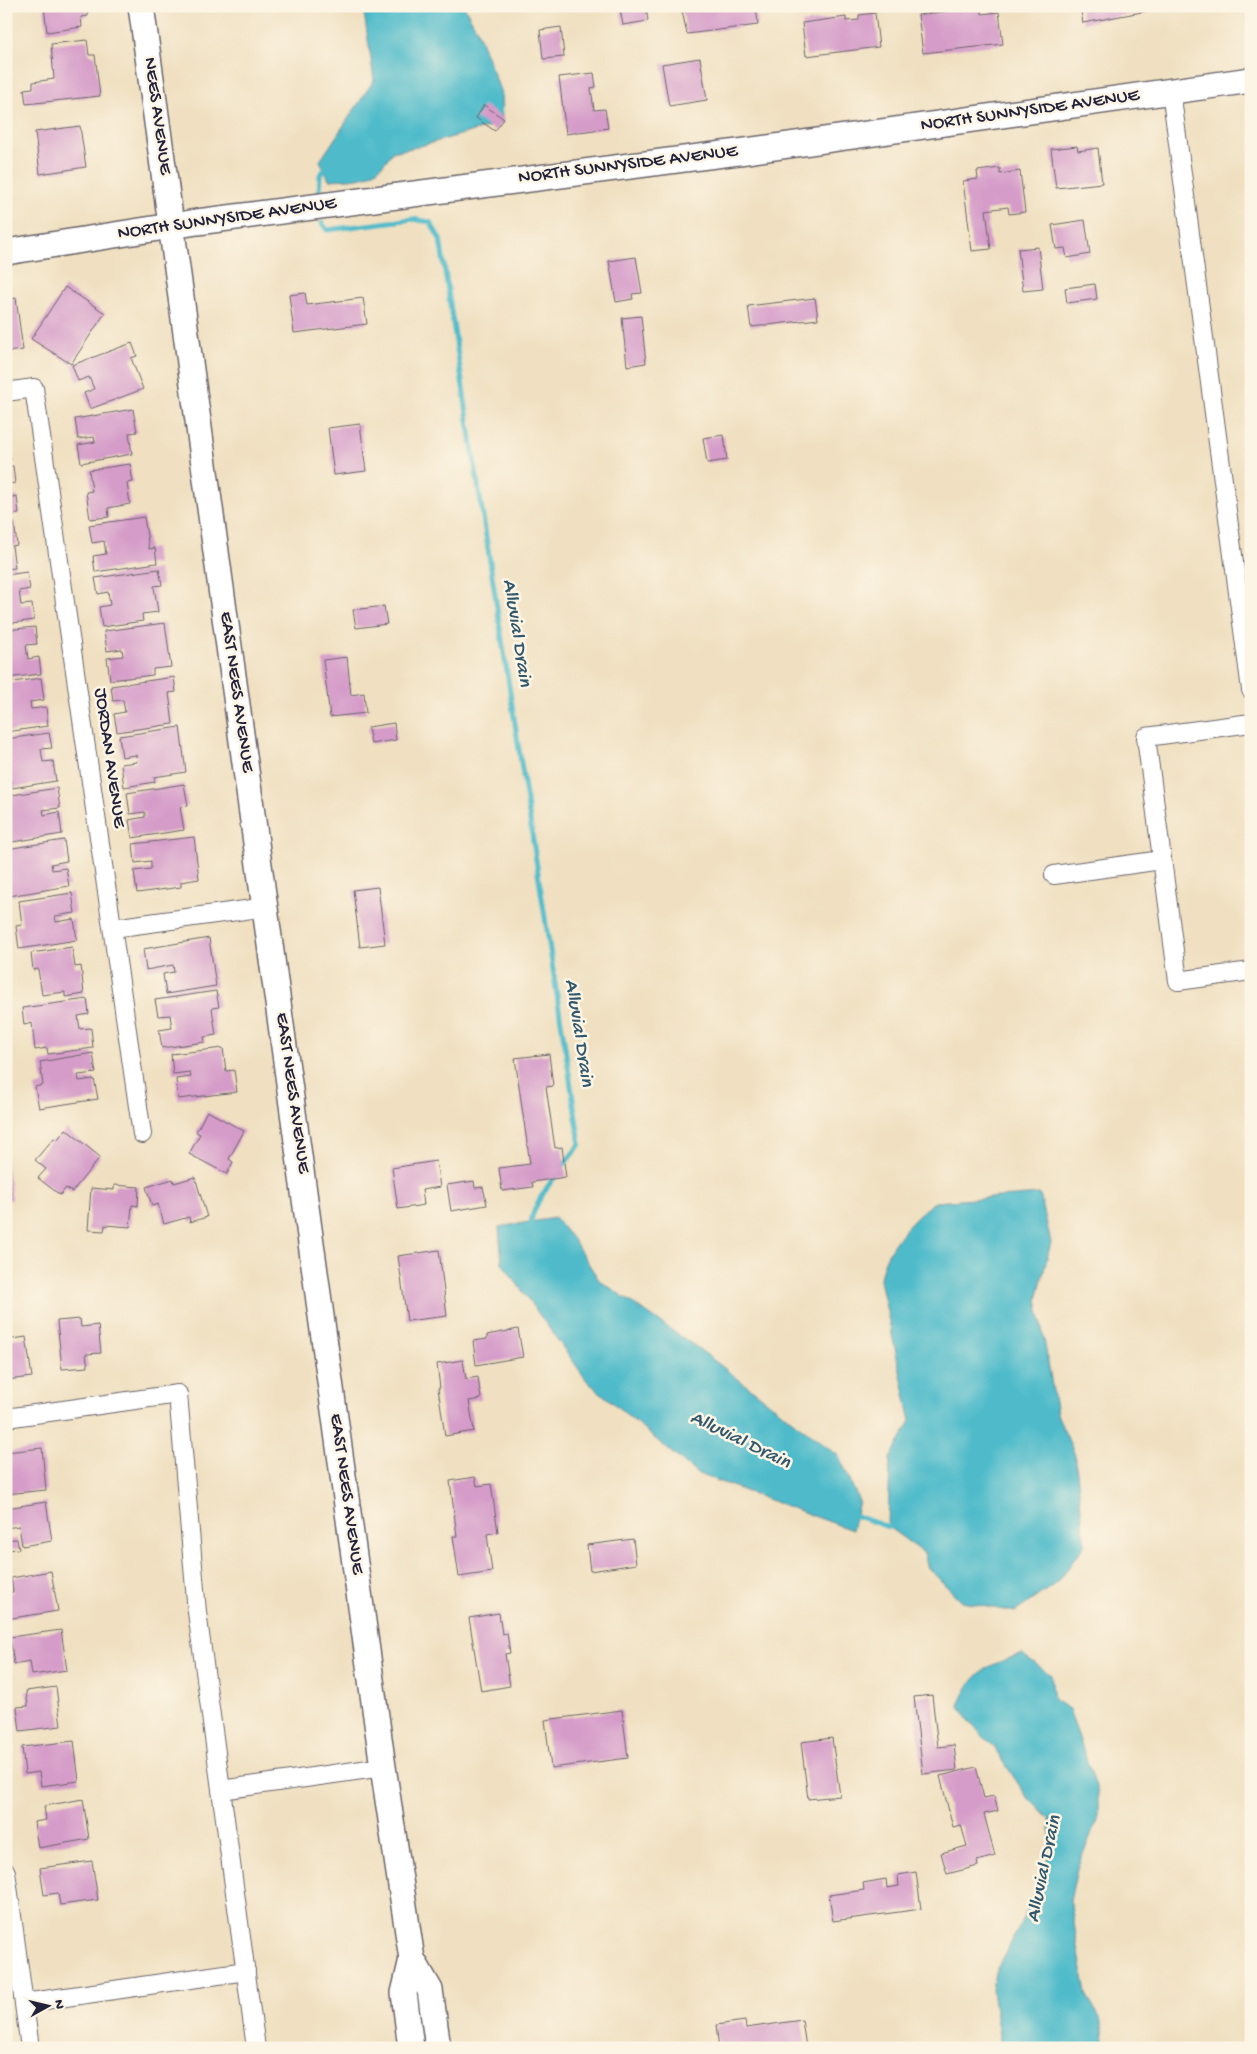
<svg xmlns="http://www.w3.org/2000/svg" width="1257" height="2054" font-family="'Gochi Hand',sans-serif">
<rect width="100%" height="100%" fill="#fcf5e5"/>
<filter id="ink" filterUnits="userSpaceOnUse"><feTurbulence type="fractalNoise" baseFrequency=".02" numOctaves="2"/><feDisplacementMap in="SourceGraphic" scale="10" xChannelSelector="R" yChannelSelector="G"/><feConvolveMatrix kernelMatrix="1 2 1 2 8 2 1 2 1" color-interpolation-filters="sRGB"/></filter>
<filter id="wash" filterUnits="userSpaceOnUse"><feTurbulence type="fractalNoise" baseFrequency=".0096" numOctaves="4" result="noise"/><feDisplacementMap in="SourceGraphic" scale="20" xChannelSelector="R" yChannelSelector="G"/><feGaussianBlur stdDeviation="1.12" result="paint"/><feColorMatrix in="noise" values="0 0 0 0 0 0 0 0 0 0 0 0 0 0 0 0 0 1.4 0 .05"/><feComposite in="paint" operator="in"/></filter>
<g filter="url(#wash)">
<rect width="100%" height="100%" fill="#f0e0c1"/>
<g fill="#4fbbca" stroke="#386e82">
<path d="M363,6h101l13,24 24,63 1,30 -85,24 -25,5c-18,29 -32,26 -63,28l-9,-19 54,-81z"/>
<path d="M1040,1194l11,48 -14,57 20,115 18,41 10,89 -26,37 -44,31 -53,-10 -34,-34 -4,-15 -36,-26 2,-68 21,-38 -31,-141c4,-32 27,-54 50,-75l5,-3z"/>
<path d="M555,1218l17,20 27,42 100,69 140,107 20,45 -7,29 -156,-57 -108,-91 -86,-119 -3,-36z"/>
<path d="M1022,1654l29,21 3,25 15,9 29,84v27l-20,45 -8,35 16,94 14,24 7,30h-106l-9,-58 3,-18 22,-40 28,-62 5,-22v-29l-23,-22 -33,-50 -22,-22 -13,-20c16,-36 28,-39 63,-51z"/>
</g>
<g fill="none" stroke-linecap="round" stroke-linejoin="round">
<g stroke="#4fbbca" stroke-width="5">
<path d="M319,192l1,-17 8,-9"/>
<path d="M322,223l5,7 86,-11 17,3 10,17 140,905c-14,19 -52,61 -49,84"/>
<path d="M851,1514l37,13 3,-2"/>
</g>
</g>
<g id="blocks">
<g fill="#d59cc9">
<path d="M46,6h41l1,10 -7,1 1,10 -35,5 -3,-25z"/>
<path d="M627,6h19l2,15 -25,4 -3,-16z"/>
<path d="M681,6h75l2,19 -71,9z"/>
<path d="M1080,6h66l1,5 -64,12z"/>
<path d="M981,7l1,7 17,-2 4,32 -80,9 -5,-38z"/>
<path d="M875,13l4,34 -73,9 -4,-33 44,-6v4l13,-1v-5z"/>
<path d="M561,27l3,30 -21,2 -3,-29z"/>
<path d="M87,40l2,15h6l5,41 -74,8 -2,-15 9,-1v-6l21,-3 -3,-35z"/>
<path d="M700,58l7,42 -38,6 -7,-42z"/>
<path d="M594,73l2,14 -5,1 3,22 11,-1 3,19 -42,6 -7,-57z"/>
<path d="M484,105l20,14 -9,12 -19,-13z"/>
<path d="M80,126l6,41 -46,7 -5,-42z"/>
<path d="M1077,146l1,5 20,-3 4,35 -46,5 -5,-39z"/>
<path d="M1000,168v6l20,-3 5,41 -16,2 -1,-7 -22,3 5,39 -19,2 -9,-70 15,-2 -1,-8z"/>
<path d="M1085,220l5,34 -23,4 -2,-10 -9,1 -4,-24z"/>
<path d="M1038,247l5,42 -20,2 -5,-42z"/>
<path d="M636,257l6,36 -10,1 1,5 -17,3 -7,-41z"/>
<path d="M1095,284l2,15 -30,4 -2,-15z"/>
<path d="M65,287l40,26 -34,51 -40,-25z"/>
<path d="M305,293l2,12 56,-7 4,26 -73,9 -5,-38z"/>
<path d="M16,298l7,52 -17,2v-52z"/>
<path d="M815,298l3,21 -67,8 -3,-21z"/>
<path d="M641,316l5,47 -19,3 -5,-48z"/>
<path d="M132,343l5,13 -6,2 12,31 -53,20 -6,-16 10,-4 -5,-12 -11,4 -6,-16z"/>
<path d="M133,409l4,23 -8,1 3,21 -51,9 -3,-18 17,-3 -1,-5 -16,2 -3,-20z"/>
<path d="M360,424l6,47 -32,4 -6,-47z"/>
<path d="M724,435l3,25 -20,3 -4,-25z"/>
<path d="M6,441l5,19h-5z"/>
<path d="M130,464l3,18 -6,1 3,21 -22,4 1,9 -19,2 -4,-27 6,-1 -3,-21z"/>
<path d="M13,466l2,17 -9,1v-17z"/>
<path d="M17,496l2,18 -13,1v-17z"/>
<path d="M144,517l5,32 6,-1 2,15 -62,9 -2,-16 13,-2 -2,-13 -12,2 -3,-18z"/>
<path d="M14,522l3,23 -5,1 3,22 -9,1v-46z"/>
<path d="M159,569l3,16 -8,1 4,26 -16,2 1,7 -41,6 -3,-20 11,-2 -2,-13 -10,2 -3,-16z"/>
<path d="M27,572l3,17 -11,2 2,14 11,-1 2,16 -28,4v-49z"/>
<path d="M384,606l3,18 -31,4 -3,-18z"/>
<path d="M165,623l6,44 -18,2v6l-43,5 -3,-22 16,-2 -1,-7 -15,2 -3,-20z"/>
<path d="M35,627l2,17 -11,1 2,14 11,-2 2,17 -35,4v-48z"/>
<path d="M347,657l4,38 13,-2 2,20 -36,4 -7,-57z"/>
<path d="M174,677l2,15 -7,1 4,31 -56,8 -3,-18 11,-2 -2,-12 -10,1 -2,-15z"/>
<path d="M41,678l3,22 -14,2 1,7 15,-2 2,19 -42,6v-49z"/>
<path d="M394,723l2,17 -25,4 -3,-17z"/>
<path d="M180,727l6,45 -32,5 1,5 -31,5 -3,-23 16,-2 -1,-7 -14,2 -3,-21z"/>
<path d="M49,733l3,15 -11,1 2,13 10,-1 3,20 -44,7 -1,-7 -5,1v-43z"/>
<path d="M184,784l4,22 -8,1 4,23 -52,8 -3,-18 16,-3v-5l-15,2 -3,-21z"/>
<path d="M57,788l3,20 -17,2 1,5 15,-3 3,22 -56,9v-47z"/>
<path d="M194,837l5,42 -18,3v5l-44,6 -3,-22 17,-2v-8l-16,2 -2,-19z"/>
<path d="M64,840l3,21 -16,3 1,6 14,-2 3,18 -60,10 -3,-17v-30z"/>
<path d="M378,887l7,57 -25,3 -7,-57z"/>
<path d="M72,893l3,20 -20,3 1,6 18,-3 3,21 -58,9 -3,-23 6,-1 -3,-24z"/>
<path d="M209,938l7,48 -50,8 -3,-20 11,-2 -1,-7 -27,5 -3,-21z"/>
<path d="M72,947l3,20 6,-1 3,28 -19,3v-5l-23,3 -4,-26 -5,1 -2,-17z"/>
<path d="M216,991l3,16 -7,1 4,27 -12,2 1,5 -43,6 -3,-18 13,-2 -2,-13 -12,1 -3,-16z"/>
<path d="M87,999l2,15 -11,2 2,13 11,-1 2,20 -45,6 -1,-6 -12,2 -3,-27 -8,2 -2,-17z"/>
<path d="M223,1048l3,23 8,-1 3,22 -59,7 -2,-20 15,-2 -1,-5 -17,2 -2,-20z"/>
<path d="M93,1053l3,20 -18,2 1,6 15,-2 4,20 -59,9 -4,-21 8,-2 -3,-23z"/>
<path d="M549,1054l4,32 -7,1 9,61 7,-1 4,30 -34,5 1,5 -31,4 -3,-23 31,-4 -15,-106z"/>
<path d="M207,1111l37,20 -15,28 4,3 -6,12 -38,-20 11,-20 -4,-2z"/>
<path d="M66,1129l34,28 -28,35 -6,-4 -6,7 -22,-17 8,-9 -11,-9 19,-22 3,2z"/>
<path d="M6,1160l6,40h-6z"/>
<path d="M436,1161l4,26 -18,3 2,15 -26,4 -6,-41z"/>
<path d="M195,1177l12,40 -17,5 -1,-5 -25,7 -6,-20 -6,2 -6,-19 27,-8 1,4z"/>
<path d="M474,1181l1,7 8,-1 4,18 -36,6 -4,-26z"/>
<path d="M114,1185l25,2 -1,19 -6,-1 -2,22 -25,-2 -1,6 -16,-1 3,-42 23,2z"/>
<path d="M439,1250l8,66 -40,5 -9,-65z"/>
<path d="M80,1319l1,8 17,-2 3,28 -15,1 2,13 -26,2 -5,-48z"/>
<path d="M518,1329l5,28 -47,8 -3,-24 14,-2v-4z"/>
<path d="M26,1337l6,40 -26,3v-40z"/>
<path d="M463,1360l3,19 12,-2 3,22 -12,2 5,30 -29,5 -7,-48h2l-3,-24z"/>
<path d="M42,1448l4,42 -40,4v-25h3l-2,-17z"/>
<path d="M475,1477l2,9 14,-2 7,48 -11,2 5,38 -33,5 -6,-41h4l-7,-55z"/>
<path d="M46,1502l6,39 -30,5 -3,-20 -13,2v-20z"/>
<path d="M17,1539l2,10 -13,1v-10z"/>
<path d="M633,1539l3,25 -46,7 -3,-26z"/>
<path d="M51,1571l7,40 -52,8v-26l7,-1 -2,-14z"/>
<path d="M499,1613l3,21 5,-1 3,20 -5,1 5,32 -29,5 -12,-73z"/>
<path d="M61,1630l6,40 -35,5 -2,-14 -16,3 -4,-27z"/>
<path d="M56,1687l5,39 -41,5 -3,-24 11,-1 -2,-15z"/>
<path d="M932,1695l6,52 16,-2 3,25 -34,4 -9,-77z"/>
<path d="M622,1710l6,48 -77,10 -6,-48z"/>
<path d="M832,1738l8,58 -32,3 -7,-57z"/>
<path d="M74,1741l5,40 -38,5 -2,-14 -14,2 -3,-27z"/>
<path d="M976,1767l8,31 10,-2 4,15 -14,3 11,42 -18,5 1,5 -31,8 -6,-21 26,-7 -6,-21 -8,2 -13,-51z"/>
<path d="M83,1799l6,40 -51,9 -4,-26 12,-2 -2,-14z"/>
<path d="M92,1861l6,39 -38,5 -2,-12 -14,2 -4,-27z"/>
<path d="M916,1872l5,37 -88,12 -4,-26 35,-5 -1,-7 23,-4 1,9 12,-2 -1,-11z"/>
<path d="M802,2020l4,28h-87l-3,-23 29,-4 1,7z"/>
</g>
</g>
</g>
<g filter="url(#ink)">
<use href="#blocks" fill-opacity="0" stroke="#6a646a" stroke-width="1"/>
<g fill="none" stroke-linecap="round" stroke-linejoin="round">
<g stroke="#6a646a" stroke-width="20">
<g id="street">
<path d="M1171,91l80,599"/>
<path d="M6,392l28,-4 108,746"/>
<path d="M1251,723l-105,14 32,244 73,-10"/>
<path d="M1054,875l108,-15"/>
<path d="M113,928l153,-21"/>
<path d="M6,1418l172,-24 19,218 59,436"/>
<path d="M221,1790l162,-23"/>
<path d="M6,1872l24,176"/>
<path d="M24,2003l222,-32"/>
</g>
</g>
<g stroke="#6a646a" stroke-width="28">
<g id="secondary">
<path d="M141,6l242,1761 29,192 18,31 8,58"/>
<path d="M6,252l191,-30 549,-71 505,-71"/>
<path d="M411,2048l-7,-55 8,-34"/>
</g>
</g>
<use href="#street" stroke="#fff" stroke-width="18"/>
<use href="#secondary" stroke="#fff" stroke-width="25"/>
</g>
</g>
<g text-anchor="middle" dominant-baseline="central" stroke-width="5" stroke-linejoin="round" paint-order="stroke">
<g font-size="19" fill="#22223b" stroke="#fcf5e5">
<text transform="translate(1030 111) rotate(-8)">NORTH SUNNYSIDE AVENUE</text>
<text transform="translate(157 116) rotate(82)">NEES AVENUE</text>
<text transform="translate(628 165) rotate(-7)">NORTH SUNNYSIDE AVENUE</text>
<text transform="translate(227 219) rotate(-8)">NORTH SUNNYSIDE AVENUE</text>
<text transform="translate(236 692) rotate(82)">EAST NEES AVENUE</text>
<text transform="translate(109 758) rotate(82)">JORDAN AVENUE</text>
<text transform="translate(292 1093) rotate(82)">EAST NEES AVENUE</text>
<text transform="translate(346 1494) rotate(82)">EAST NEES AVENUE</text>
</g>
<g font-size="20" font-style="italic" fill="#32586d" stroke="#fcf5e5">
<text transform="translate(516 633) rotate(81)">Alluvial Drain</text>
<text transform="translate(578 1033) rotate(81)">Alluvial Drain</text>
<text transform="translate(740 1441) rotate(26)">Alluvial Drain</text>
<text transform="translate(1045 1869) rotate(-78)">Alluvial Drain</text>
</g>
</g>
<rect width="1257" height="2054" fill="none" stroke="#fcf5e5" stroke-width="25"/>
<g transform="translate(48 2006) rotate(82)" stroke="#fcf5e5" stroke-width="4" paint-order="stroke">
<path d="M0-4L9 19L0 12L-9 19Z" fill="#22223b"/>
<text y="-8" font-size="14" font-weight="bold" text-anchor="middle" fill="#22223b">N</text>
</g>
</svg>
